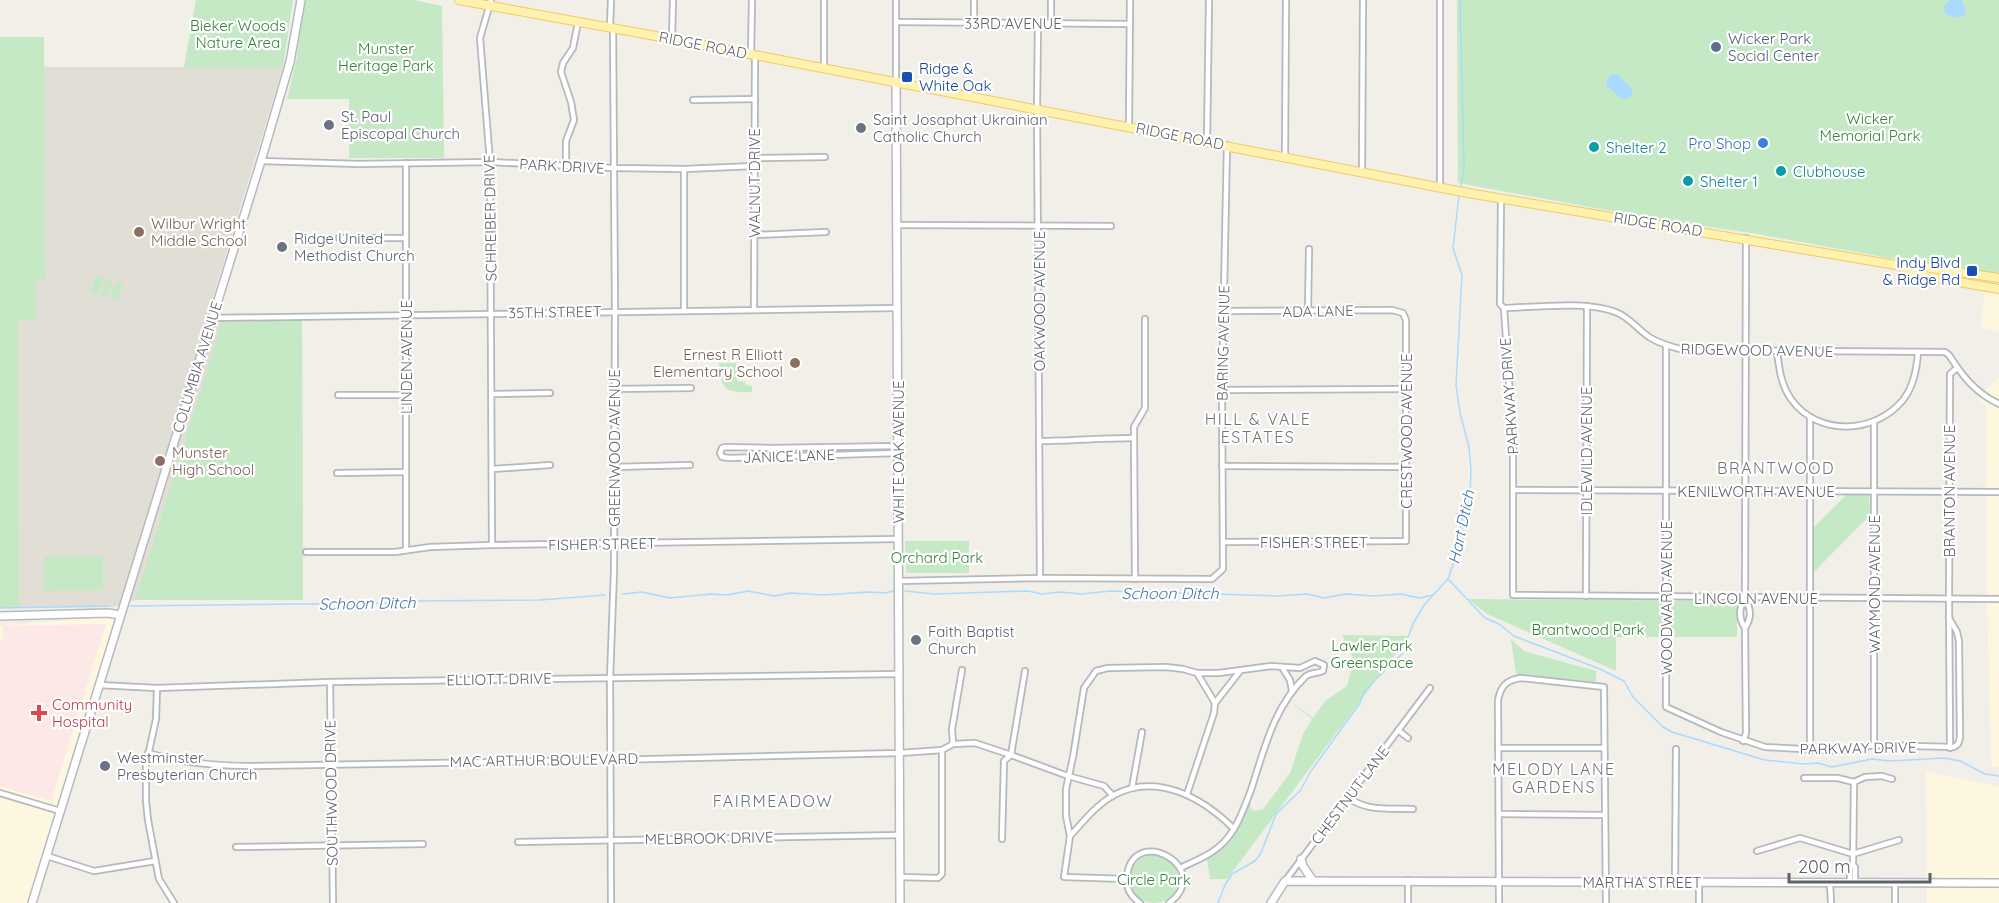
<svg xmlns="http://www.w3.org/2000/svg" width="1999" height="903" font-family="Quicksand,sans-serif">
<rect width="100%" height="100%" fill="#f1efe8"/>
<g fill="#fef7e0">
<path d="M1985,289l14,2v41l-18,-5z"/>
<path d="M1999,376v391h-7l-1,-11 -4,-158 -1,-192 -8,-7z"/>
<path d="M120,615l-89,288h-31v-277z"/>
<path d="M1926,771l73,16v116h-72z"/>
</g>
<path fill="#e1ded6" d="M44,67h239l-76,250 15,5 80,-2 1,280h-168l-21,7 -95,1 -1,-288 18,-1v-39l9,-1z"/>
<path fill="#fce8e6" d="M106,624l-55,177 -51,-15v-146h3v-14z"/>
<g fill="#c5e8c5">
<path d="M196,0h97l-10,67h-99z"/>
<path d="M304,0h110l28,6 2,152h-95v-59h-62l10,-42z"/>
<path d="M1457,0h542v275l-83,-12 -159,-29 -107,-16 -192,-35z"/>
<path d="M0,37h44l1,243h-9v40h-18l1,288h-19z"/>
<path d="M96,276l8,2 -6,16 -7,-2z"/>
<path d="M106,279l7,2 -5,16 -7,-2z"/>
<path d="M116,282l7,2 -5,16 -8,-2z"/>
<path d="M302,320l1,280h-168l87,-278z"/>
<path d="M719,363h17l1,18 8,1 1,3 6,1v6c-27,1 -31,-2 -33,-29z"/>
<path d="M1847,494l22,1 1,20 -58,59v-45z"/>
<path d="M905,541h64v32h-63z"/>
<path d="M103,556v34l-58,1 -1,-34z"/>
<path d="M1468,599l269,2v36h-121v34l-129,-57z"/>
<path d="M1342,635l67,1 -182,243h-17l-3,-20c22,-18 32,-30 43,-57l1,7 3,2 9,-2 27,-36 13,-39 9,-15 -22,-18 23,17 12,-17 22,-15 7,-26z"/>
<path d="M1511,639l13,12 72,20v11l-80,-8z"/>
<circle cx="1154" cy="879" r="24"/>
</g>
<g fill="#aadaff">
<path d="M1950,0h11l5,10 -2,6 -6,2 -13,-4 -1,-8z"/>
<path d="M1612,74l6,1c5,6 13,10 15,17l-3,6 -8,1 -15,-13v-8z"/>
</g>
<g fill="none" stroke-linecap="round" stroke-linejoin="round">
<g stroke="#aadaff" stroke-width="1.5">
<path d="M1460,0l4,167 -3,20"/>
<path d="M1449,580l36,38 14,6 15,12 86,33 24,12 9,16 30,30 9,5 93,28 39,4 14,-1 14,4 40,-8 19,2 53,-3 16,3 25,13 14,2"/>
<path d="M905,591l29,3 94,-3 14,3 19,-2 20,2 30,-3 167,5 29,-2 17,4 21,-4 29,2 26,-2 20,4 13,-3"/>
<path d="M623,594l19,-2 28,6 41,-4 16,1 21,-4 26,5 17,-3 33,2 44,-3 18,1 7,-2"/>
<path d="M129,606l259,-3 21,-2 131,-1 65,-5"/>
<path d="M0,608l108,-2"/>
<path d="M1218,903l7,-18 7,-11 23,-13 6,-8 15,-39 24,-23 11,-20 49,-68 4,-11 8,-9 30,-29 11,-30 11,-19 24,-26 11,-32 2,-25 9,-27 1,-25 -2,-23 -9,-34 -4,-28 6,-110 -9,-27 6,-53"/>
</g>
<g stroke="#b5b8bc" stroke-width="8">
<g id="street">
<path d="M491,0l-11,38 10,124 2,383"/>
<path d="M824,0v69"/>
<path d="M896,0v82"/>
<path d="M974,0v23"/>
<path d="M1440,0v187"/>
<path d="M896,22l234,2"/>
<path d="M1038,23l-1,85 3,470"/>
<path d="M1051,24v-24"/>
<path d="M610,27l1,-27"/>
<path d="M672,39l1,-39"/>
<path d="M751,54l1,-54"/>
<path d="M693,100l62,-1"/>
<path d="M1129,126l1,-126"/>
<path d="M1207,142l2,-142"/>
<path d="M1285,157l1,-157"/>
<path d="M755,158l70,-1"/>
<path d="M261,161l98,3 131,-2 124,6 70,1 71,-3"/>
<path d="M406,163v387"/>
<path d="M566,165v-24l8,-21 -3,-18 -10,-30 2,-9 10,-15 5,-26"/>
<path d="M684,169v142"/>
<path d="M1362,172l1,-172"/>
<path d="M1501,198l-1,106 4,4 9,132v155l486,4"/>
<path d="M897,225l214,1"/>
<path d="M754,235l72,-3"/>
<path d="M339,238h66"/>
<path d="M1504,308c31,-1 88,-8 116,6 11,6 19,16 29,23 11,7 23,10 35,13l261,2 4,3c14,22 27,38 50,49"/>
<path d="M754,310l1,-255"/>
<path d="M1308,311l1,-62"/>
<path d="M212,318l685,-10"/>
<path d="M1666,346v361l55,25 44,15 78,4 31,-6 80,2 4,-3 2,-6 -1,-97 -2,-9 -8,-14"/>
<path d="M1777,351c2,17 4,34 14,48 27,38 84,35 112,1 11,-14 14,-32 15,-48"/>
<path d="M614,389l77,-1"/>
<path d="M1222,390l185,-1"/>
<path d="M493,394l57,-1"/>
<path d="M338,395h68"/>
<path d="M1039,441c32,0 62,-3 95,-3"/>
<path d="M898,446l-126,2 -47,-1 -3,1 -2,5 2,4 7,1 169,-5"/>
<path d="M1222,466l185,1"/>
<path d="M614,467l76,-2"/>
<path d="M493,469l57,-4"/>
<path d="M337,473l69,-1"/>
<path d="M1513,490l486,2"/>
<path d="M1223,542l183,-1v-221l-3,-7 -11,-3 -168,1"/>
<path d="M306,552h89l35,-5 62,-2 406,-6"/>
<path d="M1135,579l-1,-141v-11l11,-19v-89"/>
<path d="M898,581l142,-3 172,1 11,-10 -1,-179 5,-245"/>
<path d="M1586,596l1,-290"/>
<path d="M1745,598c-6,11 -7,19 0,30"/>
<path d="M1283,669l7,11 2,11"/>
<path d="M330,682l3,221"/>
<path d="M99,685l58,3 173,-6 568,-8"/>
<path d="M157,688l-1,31 -10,46v36l2,19 11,59 15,24"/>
<path d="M1215,703l25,-32"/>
<path d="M1398,730l10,8"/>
<path d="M1743,741l3,-8 -1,-105c7,-11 6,-19 0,-30l1,-360"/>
<path d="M953,744l22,-1 36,12 57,21 36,10 9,10"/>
<path d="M1874,745v-322"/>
<path d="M1498,748h106"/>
<path d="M1950,748l-1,-149 1,-225 7,-6"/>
<path d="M1810,751v-334"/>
<path d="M148,753c35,10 66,13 102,13l360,-6 290,-7 42,-3"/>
<path d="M1804,778h33l17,4 11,-5 17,-1 10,3"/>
<path d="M1854,782l-1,83 2,2v16"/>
<path d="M1132,788l10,-56"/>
<path d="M0,793l60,18"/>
<path d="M1187,794l27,-81 1,-10 -18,-30"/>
<path d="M1348,797c18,15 43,11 65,12"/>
<path d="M1499,814l106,1"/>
<path d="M1070,836c13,-14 26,-31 44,-41 43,-23 89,3 120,34"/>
<path d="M1002,839l2,-78 7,-6 14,-84"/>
<path d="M518,842l382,-7"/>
<path d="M236,847l187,-3"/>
<path d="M1757,851l43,-13 53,16 46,-14"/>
<path d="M47,856l47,15 61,-10"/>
<path d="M900,877l38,1 4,-4v-124l11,-6 -1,-15 10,-59"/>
<path d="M1126,879l-62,-2 6,-41 -4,-20v-27l7,-32 11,-69 12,-17 12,-3 58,-1 17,2 14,4h22l52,-7 29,2 15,-7 9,4 -1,6c-6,3 -11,1 -17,5 -32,30 -42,74 -55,114 -7,18 -14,39 -28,53 -12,12 -28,18 -43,25"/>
<path d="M1408,880v23"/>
<path d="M1285,881l145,-193"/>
<path d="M1675,882l1,-133"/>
<path d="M1699,882v21"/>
<path d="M1830,883l1,20"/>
<path d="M1850,883v-16l3,-2"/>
<path d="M1895,883v20"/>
<path d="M611,903l-1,-225 4,-107 1,-260 -2,-283"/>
<path d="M1140,903c-10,-7 -15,-16 -13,-28 8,-52 88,-6 42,28"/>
<path d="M1499,903l-1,-203c3,-15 9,-20 23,-22l83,9 2,216"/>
</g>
</g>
<g stroke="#b6babf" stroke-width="10">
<g id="secondary">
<path d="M896,82l4,821"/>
<path d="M0,616l108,-3 12,2"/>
<path d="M1301,859l2,7 10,15"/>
<path d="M32,903l229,-742 29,-99 11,-62"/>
<path d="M1271,903l14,-22 714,2"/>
</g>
</g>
<g stroke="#f2c960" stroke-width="10">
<g id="primary">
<path d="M459,0l213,39 796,154 434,73h14l83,12"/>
<path d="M1902,266l12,8 85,15"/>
</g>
</g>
<use href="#street" stroke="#fff" stroke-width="4.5"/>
<use href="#secondary" stroke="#fff" stroke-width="7"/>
<use href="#primary" stroke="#fff2af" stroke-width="8"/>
</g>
<circle fill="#5c6f8a" stroke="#fff" stroke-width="2" cx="1716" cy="47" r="6"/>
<g fill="#1a4fb4" stroke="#fff" stroke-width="2">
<rect x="901" y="71" width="12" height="12" rx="3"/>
<rect x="1966" y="265" width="12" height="12" rx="3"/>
</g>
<g fill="#6b7280" stroke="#fff" stroke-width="2">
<circle cx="329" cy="125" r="6"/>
<circle cx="861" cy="128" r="6"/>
<circle cx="282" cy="247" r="6"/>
<circle cx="916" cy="640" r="6"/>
<circle cx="105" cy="766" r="6"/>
</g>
<circle fill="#3f7fe0" stroke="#fff" stroke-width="2" cx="1763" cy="143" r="6"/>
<g fill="#0f9aa8" stroke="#fff" stroke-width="2">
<circle cx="1594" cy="147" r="6"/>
<circle cx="1781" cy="171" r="6"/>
<circle cx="1688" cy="181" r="6"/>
</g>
<g fill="#8d6e63" stroke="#fff" stroke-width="2">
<circle cx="139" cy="232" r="6"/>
<circle cx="795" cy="363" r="6"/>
<circle cx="160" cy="461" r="6"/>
</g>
<path fill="#e0444e" stroke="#fff" stroke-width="2" d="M36 704h6v6h6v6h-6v6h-6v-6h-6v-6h6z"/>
<g text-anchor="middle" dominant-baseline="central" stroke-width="4.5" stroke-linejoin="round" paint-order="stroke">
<g font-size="15" fill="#5f6368" stroke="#fff">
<text x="1013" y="23">33RD AVENUE</text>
<text transform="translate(703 45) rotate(11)">RIDGE ROAD</text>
<text transform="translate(1180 136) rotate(11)">RIDGE ROAD</text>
<text transform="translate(562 166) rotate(3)">PARK DRIVE</text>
<text transform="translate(754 183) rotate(-90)">WALNUT DRIVE</text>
<text transform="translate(490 218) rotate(-91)">SCHREIBER DRIVE</text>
<text transform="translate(1658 224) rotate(9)">RIDGE ROAD</text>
<text transform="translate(1039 301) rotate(-90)">OAKWOOD AVENUE</text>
<text transform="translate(1318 311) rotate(-1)">ADA LANE</text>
<text transform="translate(555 312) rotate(-1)">35TH STREET</text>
<text transform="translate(1223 343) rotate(-89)">BARING AVENUE</text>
<text transform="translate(1757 350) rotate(1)">RIDGEWOOD AVENUE</text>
<text transform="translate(406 357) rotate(-90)">LINDEN AVENUE</text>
<text transform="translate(197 367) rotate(-73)">COLUMBIA AVENUE</text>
<text transform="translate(1509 396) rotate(-94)">PARKWAY DRIVE</text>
<text transform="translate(1406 431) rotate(-90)">CRESTWOOD AVENUE</text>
<text transform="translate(614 448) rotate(-90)">GREENWOOD AVENUE</text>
<text transform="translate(1586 451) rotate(-90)">IDLEWILD AVENUE</text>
<text transform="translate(898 452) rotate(-90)">WHITE OAK AVENUE</text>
<text transform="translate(789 456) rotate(-2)">JANICE LANE</text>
<text x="1756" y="491">KENILWORTH AVENUE</text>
<text transform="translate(1949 491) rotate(-90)">BRANTON AVENUE</text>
<text x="1314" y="542">FISHER STREET</text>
<text transform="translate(602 544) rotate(-1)">FISHER STREET</text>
<text transform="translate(1874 584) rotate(-90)">WAYMOND AVENUE</text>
<text transform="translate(1666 598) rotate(-90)">WOODWARD AVENUE</text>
<text x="1756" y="598">LINCOLN AVENUE</text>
<text transform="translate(499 679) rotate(-1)">ELLIOTT DRIVE</text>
<text transform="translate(1858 748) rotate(-1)">PARKWAY DRIVE</text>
<text transform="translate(544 760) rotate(-1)">MAC ARTHUR BOULEVARD</text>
<text transform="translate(331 793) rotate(-91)">SOUTHWOOD DRIVE</text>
<text transform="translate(1350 795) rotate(-53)">CHESTNUT LANE</text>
<text transform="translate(709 838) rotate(-1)">MELBROOK DRIVE</text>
<text x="1642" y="882">MARTHA STREET</text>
</g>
<g font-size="15" fill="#348238" stroke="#fff">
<text x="238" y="25">Bieker Woods<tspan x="238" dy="17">Nature Area</tspan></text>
<text x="386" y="48">Munster<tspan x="386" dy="17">Heritage Park</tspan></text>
<text x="1870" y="118">Wicker<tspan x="1870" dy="17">Memorial Park</tspan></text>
<text x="937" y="557">Orchard Park</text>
<text x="1588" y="629">Brantwood Park</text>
<text x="1372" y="645">Lawler Park<tspan x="1372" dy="17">Greenspace</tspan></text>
<text x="1154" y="879">Circle Park</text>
</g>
<g font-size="15" fill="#4e5e75" stroke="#fff" text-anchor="start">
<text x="1728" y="38">Wicker Park<tspan x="1728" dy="17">Social Center</tspan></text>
</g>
<g font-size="15" fill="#164399" stroke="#fff" text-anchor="start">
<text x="919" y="68">Ridge &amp;<tspan x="919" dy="17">White Oak</tspan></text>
<text x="1960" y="262" text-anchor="end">Indy Blvd<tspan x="1960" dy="17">&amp; Ridge Rd</tspan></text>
</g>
<g font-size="15" fill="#5b616d" stroke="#fff" text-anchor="start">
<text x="341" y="116">St. Paul<tspan x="341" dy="17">Episcopal Church</tspan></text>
<text x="873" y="119">Saint Josaphat Ukrainian<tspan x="873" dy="17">Catholic Church</tspan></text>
<text x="294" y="238">Ridge United<tspan x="294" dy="17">Methodist Church</tspan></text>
<text x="928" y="631">Faith Baptist<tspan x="928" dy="17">Church</tspan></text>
<text x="117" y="757">Westminster<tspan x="117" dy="17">Presbyterian Church</tspan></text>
</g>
<g font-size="15" fill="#366cbe" stroke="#fff" text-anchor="end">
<text x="1751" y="143">Pro Shop</text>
</g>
<g font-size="15" fill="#0d838f" stroke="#fff" text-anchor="start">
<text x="1606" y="147">Shelter 2</text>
<text x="1793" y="171">Clubhouse</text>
<text x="1700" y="181">Shelter 1</text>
</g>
<g font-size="15" fill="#785e54" stroke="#fff" text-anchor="start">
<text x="151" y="223">Wilbur Wright<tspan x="151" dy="17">Middle School</tspan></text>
<text x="783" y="354" text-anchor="end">Ernest R Elliott<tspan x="783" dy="17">Elementary School</tspan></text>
<text x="172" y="452">Munster<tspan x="172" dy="17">High School</tspan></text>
</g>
<g font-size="15" fill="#be3a42" stroke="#fff" text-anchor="start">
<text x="52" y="704">Community<tspan x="52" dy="17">Hospital</tspan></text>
</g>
<g font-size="16" letter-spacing="1.5" fill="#70757a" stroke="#fff">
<text x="1258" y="419">HILL &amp; VALE<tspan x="1258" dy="18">ESTATES</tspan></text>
<text x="1776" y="468">BRANTWOOD</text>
<text x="1554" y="769">MELODY LANE<tspan x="1554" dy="18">GARDENS</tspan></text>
<text x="773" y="801">FAIRMEADOW</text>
</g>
<g font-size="16" font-style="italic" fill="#4174aa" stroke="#fff">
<text transform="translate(1461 527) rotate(-78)">Hart Dtich</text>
<text x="1170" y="593">Schoon Ditch</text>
<text transform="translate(367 603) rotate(-1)">Schoon Ditch</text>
</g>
</g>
<path d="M1789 873v9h141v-9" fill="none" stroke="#5f6368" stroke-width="3"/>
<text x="1798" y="873" font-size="18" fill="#5f6368" stroke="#ffffff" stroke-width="4.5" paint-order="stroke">200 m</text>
</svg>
